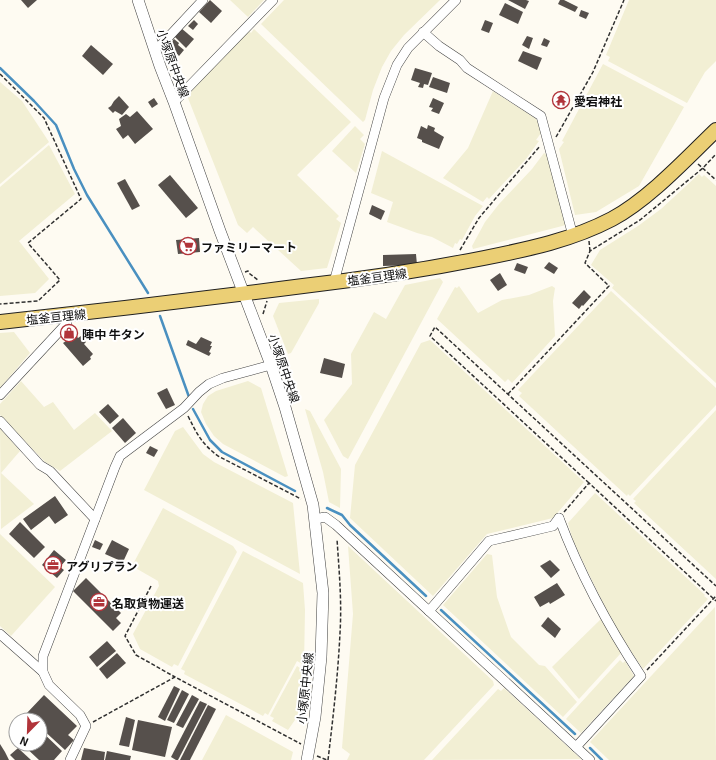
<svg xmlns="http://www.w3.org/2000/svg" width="716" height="760" font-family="Georgia,'Noto Sans JP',serif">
<rect width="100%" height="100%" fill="#fefbf2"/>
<g fill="#f2efd4">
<path d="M230,0h34l-16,17z"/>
<path d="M284,0h156l-36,35 -13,16 -9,16 -9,23 -8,30 -2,2 -102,-98z"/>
<path d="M629,0h87v61l-11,11 -18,31 -79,-42 2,-4 -4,-2z"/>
<path d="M254,29l97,93 -54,53 42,41 -3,3 5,4 -14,45 -26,3 -48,-44 -6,6 -9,-8 -52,-132 62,-63 3,3z"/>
<path d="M603,64l81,43 -45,79 -43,26 -21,3 -16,-66 5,-7 -2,-1z"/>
<path d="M0,82l22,19 27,41 -49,42z"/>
<path d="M493,91l42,27 4,4 2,11 -5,7 3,1 -13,18 -37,40 -2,-2 -4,5 -40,-24 25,-30z"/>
<path d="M355,126l9,9 -4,4 5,5 -9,29 -24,-22z"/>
<path d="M49,145l26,49 -56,47 30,38 -14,14 -35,3v-109z"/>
<path d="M382,151l101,55 -8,10 -13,24 -2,-1 -3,5 -2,-1 -2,5 -21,-11 -15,-4 -30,-11 6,-20 -22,-9z"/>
<path d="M544,153l4,2 18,70 -93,24 -1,-3 13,-24 14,-18 33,-35z"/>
<path d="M699,174l3,3 2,-2 12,11v197l-104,-95 2,-3 -23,-20 9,-15 38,-24 23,-17z"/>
<path d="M440,278l3,4 -95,177 -5,-3 -19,-36 28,-36 -1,-30 23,-42 12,7 19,-34z"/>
<path d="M459,286l19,27 24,-13 27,-5 23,-9 3,2 -2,13 2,35 -43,47 -4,-4 -3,3 -68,-63 18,-32 2,1z"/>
<path d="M611,291l105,97v17l-86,91 -2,-2 -1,2 -108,-100 3,-3 -4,-3z"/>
<path d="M319,299v4l-28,50 -3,1 -15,-38 6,-13z"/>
<path d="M14,332l16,21 -30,35v-55z"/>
<path d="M430,340l154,142 -31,36 -66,16 -54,62 -83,-78 5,-53 66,-122z"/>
<path d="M21,381l23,26 9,-5 21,28 21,-17 17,18 -52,40 -15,-9 -45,-47v-11z"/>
<path d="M248,381l13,7 27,88 -3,1 -62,-33 -9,-8 -8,-12 -5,-12 2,-8 5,-8 8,-5z"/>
<path d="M305,409l5,2 31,58 -1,39 -11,-6 -6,-30z"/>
<path d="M716,410v169l-82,-76 2,-2 -3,-2z"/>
<path d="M183,427l20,27 11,8 79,41 7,71 -156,-84 31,-59z"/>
<path d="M0,428l20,23 -19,22 33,31 -33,25z"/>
<path d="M595,493l110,102 -1,1 4,3 -65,70 -24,-36 -16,-30 -30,-62 -5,-18z"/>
<path d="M163,508l70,38 4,6 -59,114 -4,-2 -2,3 -32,-18 -7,-15 26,-48 -1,-5 -26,-15z"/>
<path d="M0,534l55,53 -44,49 -11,-10z"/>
<path d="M348,546l145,135 1,4 -70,75h-77l3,-6 -8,-6 11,-134z"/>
<path d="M243,551l60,32 2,27 -1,55 -7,-4 -29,54 -3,-2 -2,3 -79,-42 1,-3 -4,-2z"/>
<path d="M487,554l5,1 5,42 14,40 28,28 6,1 32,36 -14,15 -120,-112z"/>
<path d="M715,607l1,153h-107l-19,-18z"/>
<path d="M602,618l19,35 -42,46 -27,-32z"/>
<path d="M620,660l3,3 2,-2 9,15 -53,57 -15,-14z"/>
<path d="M297,666l7,5 -4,34 -3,12 -9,13 -16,-9 2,-3 -4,-2z"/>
<path d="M504,688l77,71 -149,1 66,-71 3,2z"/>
<path d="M226,715l67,37 -2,8h-89z"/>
</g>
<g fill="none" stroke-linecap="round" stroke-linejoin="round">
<g stroke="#4a90c0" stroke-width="2.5">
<path d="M0,68l34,33 22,24 18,44 13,26 61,98"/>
<path d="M160,316l29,81"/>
<path d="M193,409l17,31 12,12 73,39"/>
<path d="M327,508l15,7 8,10 76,71"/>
<path d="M441,610l134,124"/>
<path d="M590,748l12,12"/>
</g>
</g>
<g fill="#56504c">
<path d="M21,0h16l-9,8z"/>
<path d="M210,0l12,11 -11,12 -12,-11z"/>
<path d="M508,0h18l3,1 -4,8z"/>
<path d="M560,0h4l14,7 -3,5 -17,-8z"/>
<path d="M505,3l18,9 -5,12 -19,-9z"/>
<path d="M581,10l8,3 -3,6 -7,-3z"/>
<path d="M194,20l4,4 -5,6 -5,-4z"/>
<path d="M485,20l8,3 -4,10 -8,-3z"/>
<path d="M181,28l13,11 -8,9 -12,-12z"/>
<path d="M527,36l6,2 -4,11 -7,-4z"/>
<path d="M544,38l6,3 -3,6 -6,-2z"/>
<path d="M174,39l5,4 -1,2 6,5 -5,6 -10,-11z"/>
<path d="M91,45l22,19 -10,11 -21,-19z"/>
<path d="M523,51l19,7 -5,12 -19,-9z"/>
<path d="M415,68l17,5 -4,12 -4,-1 -1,4 -5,-1 2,-4 -9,-3z"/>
<path d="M433,77l17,6 -3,10 -18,-6z"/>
<path d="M119,96l10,11 -7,8 -7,-4 -2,2 -5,-5 3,-2 3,-5z"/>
<path d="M154,98l4,6 -6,4 -4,-6z"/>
<path d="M433,98l11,5 -5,11 -8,-3 2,-3 -4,-1z"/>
<path d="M137,111l16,18 -18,15 -7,-9 -5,4 -7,-10 5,-3 -2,-7 7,-5 4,3z"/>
<path d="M428,125l7,3 -1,3 10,6 -5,12 -17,-7v-2l-5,-2 4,-12 6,3z"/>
<path d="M170,175l28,33 -12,10 -28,-33z"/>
<path d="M125,179l15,27 -8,4 -15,-27z"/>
<path d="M372,205l13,6 -4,9 -12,-6z"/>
<path d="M199,238l1,14 -22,2 -2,-14z"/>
<path d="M416,254l1,11 -34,1v-11z"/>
<path d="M549,262l9,6 -4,6 -10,-6z"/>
<path d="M517,263l11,4 -3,7 -11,-4z"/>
<path d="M500,273l7,12 -9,6 -8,-11z"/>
<path d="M584,290l7,7 -8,9 -1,-1 -3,4 -7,-6z"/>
<path d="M71,327l5,5 -2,1 4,5 3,-2 5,6 -2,2 9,10 -3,3 1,2 -8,7 -20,-23 3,-2 -5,-5z"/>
<path d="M201,337l11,5 -2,4h2l-3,6 2,1 -2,3 -23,-11 2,-5 8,4z"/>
<path d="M324,358l21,6 -3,14 -22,-5z"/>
<path d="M167,388l8,17 -9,4 -9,-16z"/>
<path d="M108,404l11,12 -9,8 -11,-12z"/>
<path d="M123,418l13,15 -11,10 -13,-15z"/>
<path d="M150,446l8,4 -4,7 -8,-4z"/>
<path d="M55,496l13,19 -13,9 -6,-8 -18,14 -8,-11z"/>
<path d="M20,522l25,25 -11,11 -25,-24z"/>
<path d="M95,540l8,4 -3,6 -8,-3z"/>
<path d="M112,540l17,9 -6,13 -18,-8z"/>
<path d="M54,550l12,10 -6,7 4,3 -7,8 -15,-13z"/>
<path d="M550,560l10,10 -9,8 -11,-12z"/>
<path d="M86,578l35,35 -5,5 5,5 -8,8 -40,-40z"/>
<path d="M557,583l8,12 -15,9 -1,-2 -9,5 -6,-10z"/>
<path d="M548,617l13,12 -6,9 -14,-12z"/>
<path d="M107,641l9,10 -19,16 -8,-10z"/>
<path d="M117,653l9,10 -19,16 -8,-10z"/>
<path d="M174,686l6,3 -15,32 -7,-4z"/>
<path d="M182,690l7,4 -15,29 -7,-3z"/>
<path d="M44,695l33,31 -9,9 6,5 -9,10 -25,-23v-7h-7l-7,-6z"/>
<path d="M192,695l7,4 -16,29 -7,-3z"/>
<path d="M200,701l7,3 -29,56h-2l-5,-3z"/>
<path d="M208,705l8,4 -26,51h-10z"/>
<path d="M126,717l9,3 -6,27 -10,-2z"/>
<path d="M138,720l34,7 -7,30 -33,-7z"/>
<path d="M16,725v14l-7,-7z"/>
<path d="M40,730l22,21 -8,9h-15l-17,-16h18z"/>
<path d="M0,744l5,8 4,8h-9z"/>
<path d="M18,748l13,12h-16l-5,-5z"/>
<path d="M84,748l21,4 -1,8h-23z"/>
<path d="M107,751l24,5 -1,4h-25z"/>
</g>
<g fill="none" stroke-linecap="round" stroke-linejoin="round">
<g stroke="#424242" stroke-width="10">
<g id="minor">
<path d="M423,32l16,14 21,14 7,8 74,48 32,120"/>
<path d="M154,49l8,-5 41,-44"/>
<path d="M174,102l99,-102"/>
<path d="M334,282l50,-184 13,-33 11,-17 48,-48"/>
<path d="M0,395l67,-72 -1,-8"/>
<path d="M0,421l40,44 10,6 45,48"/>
<path d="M559,518c21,56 49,108 82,158l-65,71"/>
<path d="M315,519l10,-2 11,8 254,235"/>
<path d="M429,611l60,-70 64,-15 6,-8"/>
<path d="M0,634l43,38"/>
<path d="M70,760l16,-34 -6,-11 -31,-30 -6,-13v-16l72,-189 5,-11 64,-48 15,-16 10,-8 14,-6 48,-13"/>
</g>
</g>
<g stroke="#424242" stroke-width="12">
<path id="tertiary" d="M138,0l22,66 14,36 46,129 51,134 14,42 28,98 10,88 -2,64 -6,60 -8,43"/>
</g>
<g stroke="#202020" stroke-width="16">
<path id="primary" d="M0,322c101,-11 202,-23 303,-36 61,-7 121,-16 181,-28 45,-9 88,-18 128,-39 37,-20 74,-60 104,-89"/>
</g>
<g stroke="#313131" stroke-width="1.5" stroke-dasharray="4 2" stroke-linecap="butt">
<path d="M0,74l44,44 37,81 -53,44 32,37 -22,21 -38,3"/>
<path d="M556,137l37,-65 31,-72"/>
<path d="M698,164l18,16"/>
<path d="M589,241l1,10"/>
<path d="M460,250l19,-32 61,-72"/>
<path d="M245,272l3,-1 2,3 8,6"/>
<path d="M263,314l4,-13"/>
<path d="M508,394l101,-108 -24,-23 5,-12 50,-31 63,-52 13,-14"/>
<path d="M188,416c9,18 13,27 30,40l83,43"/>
<path d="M589,483l-159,-147 5,-9 281,259"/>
<path d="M564,512l25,-29 127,118"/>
<path d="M151,586l-26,50 11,19 39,22"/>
<path d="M647,670l69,-74"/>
<path d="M93,722l82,-45 126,67"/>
<path d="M317,756l10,4"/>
<path d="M328,760c5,-42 10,-85 12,-127 2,-32 -1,-63 -3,-94"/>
</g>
<use href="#minor" stroke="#fff" stroke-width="9"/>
<use href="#tertiary" stroke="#fff" stroke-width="11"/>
<use href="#primary" stroke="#ebcf75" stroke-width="14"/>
</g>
<defs>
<g id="temple-ring" transform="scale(0.9)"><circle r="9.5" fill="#fff" stroke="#b1343a" stroke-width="1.5"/><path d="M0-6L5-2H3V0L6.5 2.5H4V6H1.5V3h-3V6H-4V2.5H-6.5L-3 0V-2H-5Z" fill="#b1343a"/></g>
<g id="supermarket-ring" transform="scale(0.9)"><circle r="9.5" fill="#fff" stroke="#b1343a" stroke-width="1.5"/><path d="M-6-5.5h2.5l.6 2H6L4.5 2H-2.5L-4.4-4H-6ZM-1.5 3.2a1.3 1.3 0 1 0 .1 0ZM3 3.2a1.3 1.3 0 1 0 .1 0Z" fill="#b1343a"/></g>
<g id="shop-ring" transform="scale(0.9)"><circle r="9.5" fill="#fff" stroke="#b1343a" stroke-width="1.5"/><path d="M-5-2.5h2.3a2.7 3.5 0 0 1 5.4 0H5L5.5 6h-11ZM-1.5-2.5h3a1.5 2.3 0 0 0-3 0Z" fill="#b1343a"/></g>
<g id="office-ring" transform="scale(0.9)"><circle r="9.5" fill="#fff" stroke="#b1343a" stroke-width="1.5"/><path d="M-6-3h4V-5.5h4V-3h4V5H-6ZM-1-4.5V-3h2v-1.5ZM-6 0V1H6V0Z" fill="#b1343a"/></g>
</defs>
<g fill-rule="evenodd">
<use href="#temple-ring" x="561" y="100"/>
<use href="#supermarket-ring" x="188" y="246"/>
<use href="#shop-ring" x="69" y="333"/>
<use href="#office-ring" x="53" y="565"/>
<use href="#office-ring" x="99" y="602"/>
</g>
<g text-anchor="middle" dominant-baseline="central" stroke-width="4" stroke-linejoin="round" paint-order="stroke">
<g font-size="12" fill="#0f0f0f" stroke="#fff">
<text transform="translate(174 63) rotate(70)">小塚原中央線</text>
<text transform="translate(377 276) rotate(-8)">塩釜亘理線</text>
<text transform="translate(56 316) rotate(-6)">塩釜亘理線</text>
<text transform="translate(285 368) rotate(71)">小塚原中央線</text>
<text transform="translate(304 688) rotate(-84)">小塚原中央線</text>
</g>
<g font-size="12" font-weight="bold" fill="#0f0f0f" stroke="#fff" text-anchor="start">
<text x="574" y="100">愛宕神社</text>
<text x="201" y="246">ファミリーマート</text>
<text x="82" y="333">陣中 牛タン</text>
<text x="66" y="565">アグリプラン</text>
<text x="112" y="602">名取貨物運送</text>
</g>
</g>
<g transform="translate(28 732) rotate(203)"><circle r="19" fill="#ffffff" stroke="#9f9f9f"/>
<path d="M0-3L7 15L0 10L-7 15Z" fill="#b1343a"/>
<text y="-6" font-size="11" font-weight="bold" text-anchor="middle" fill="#0f0f0f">N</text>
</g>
</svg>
